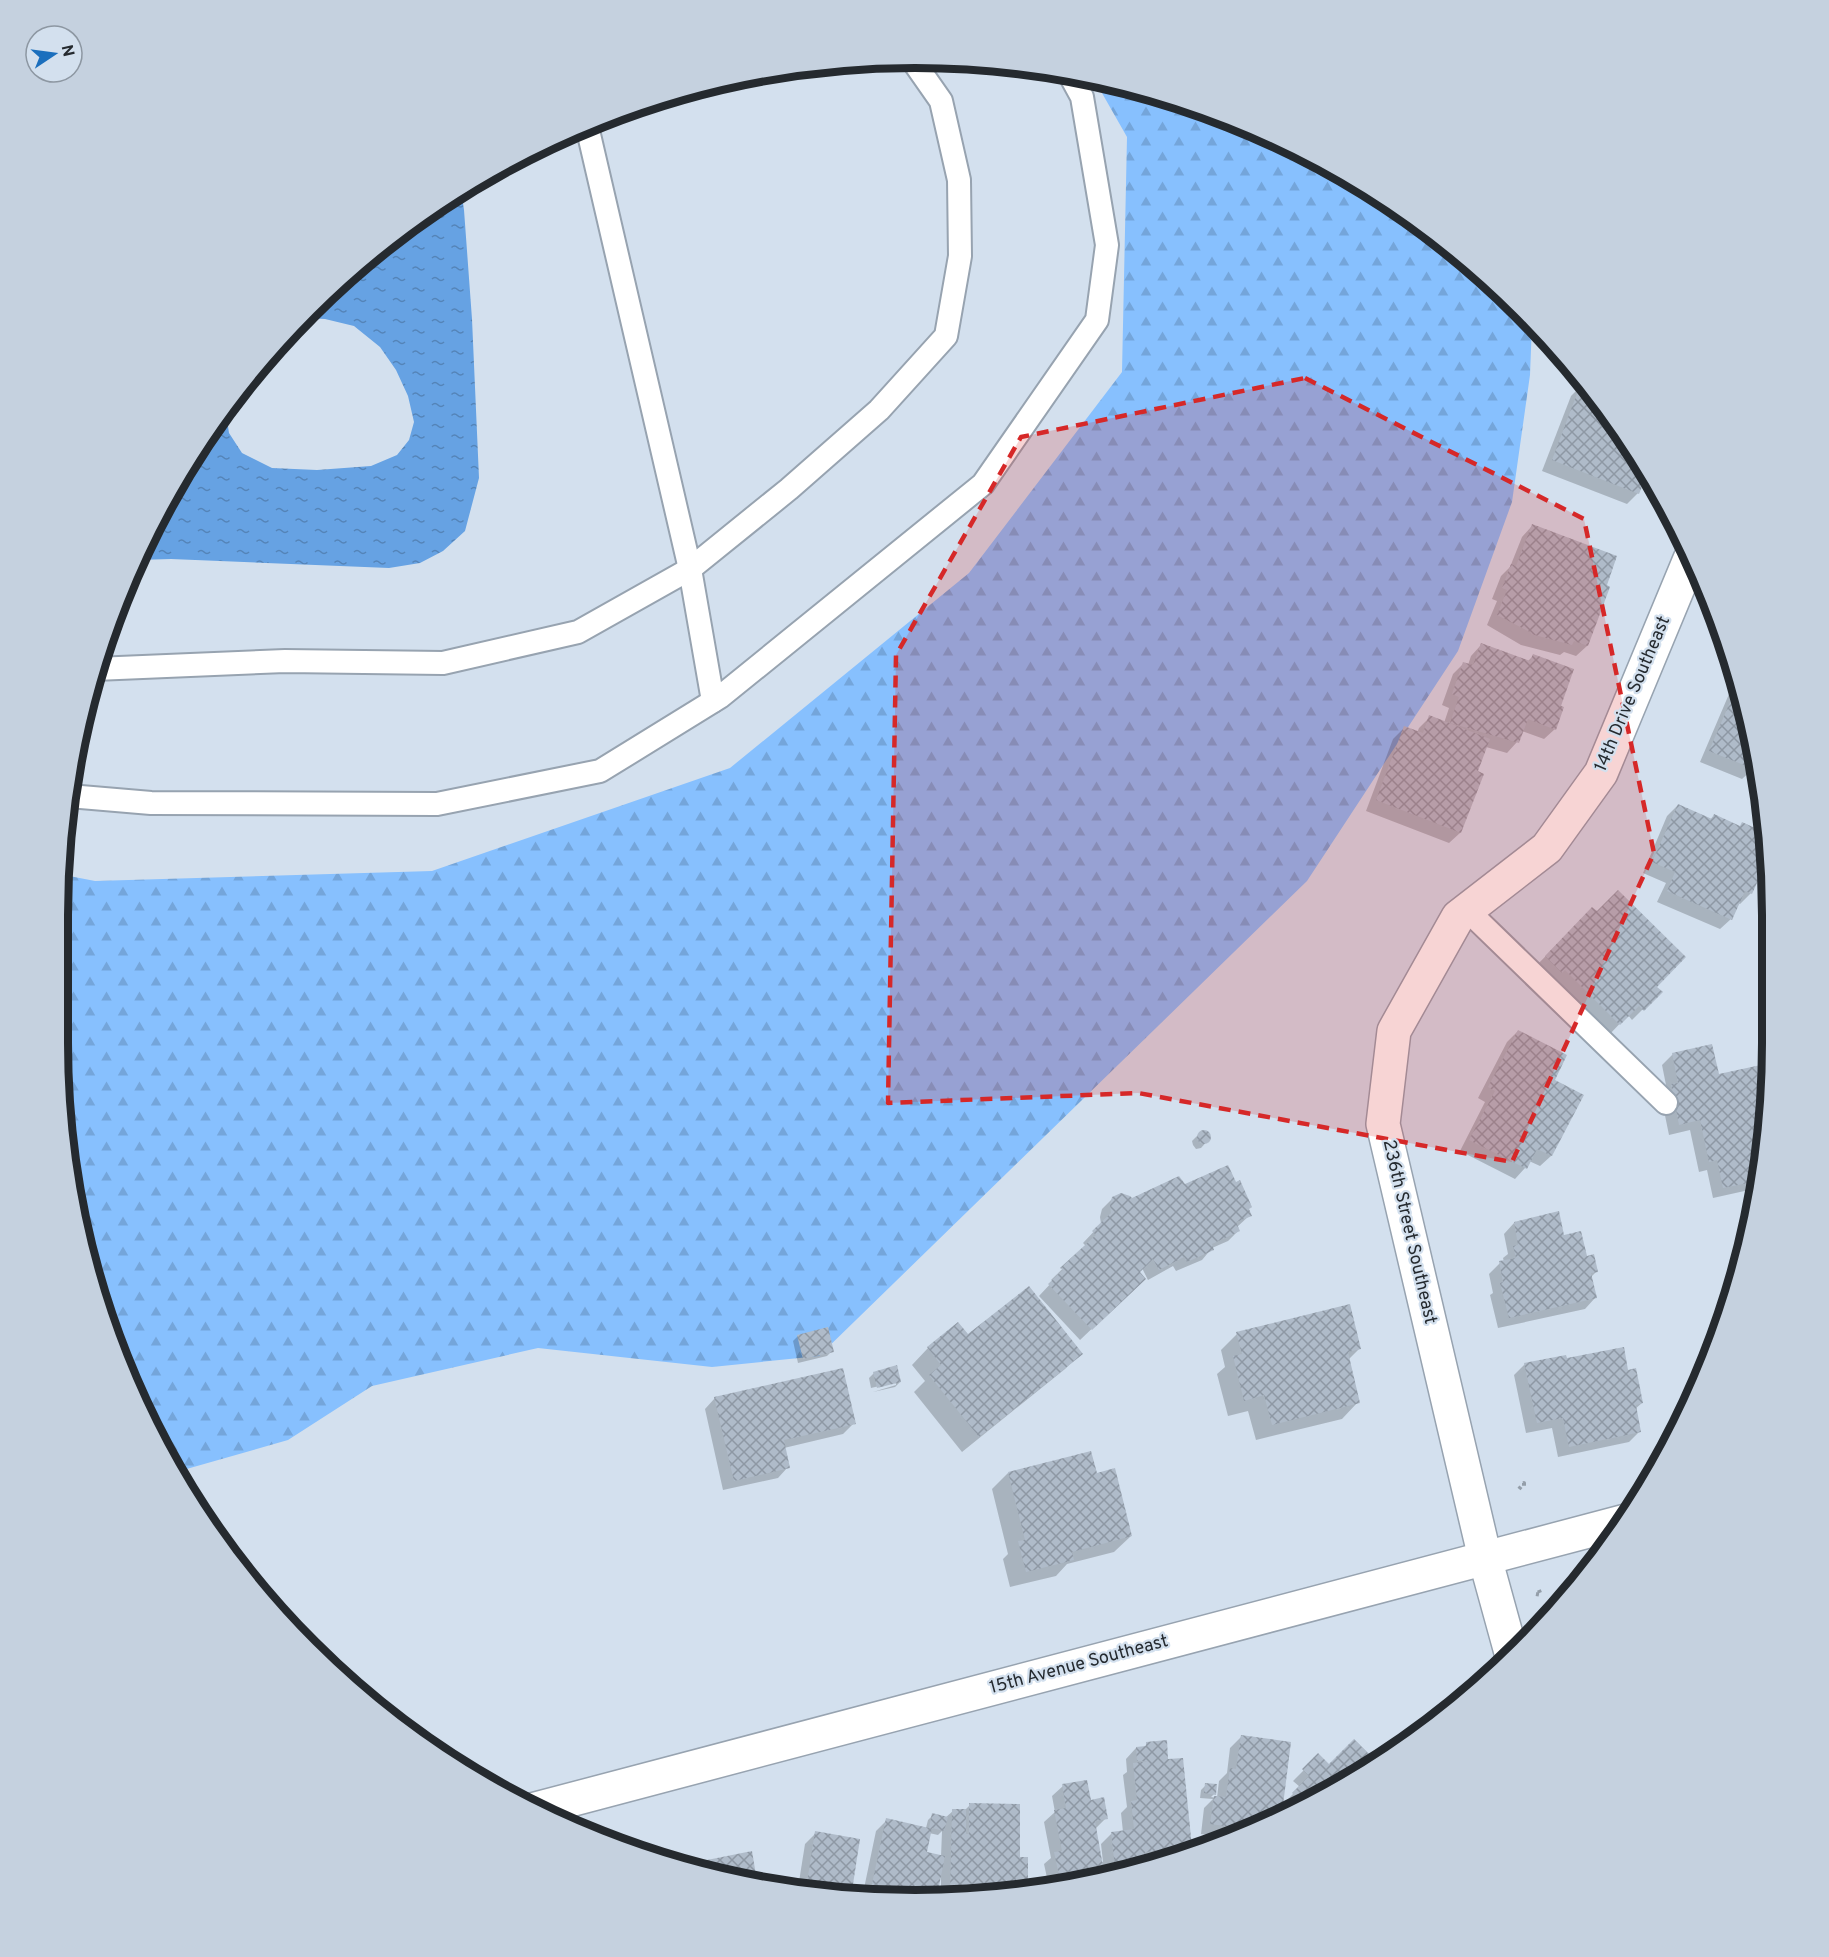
<svg xmlns="http://www.w3.org/2000/svg" width="1829" height="1957" font-family="Overpass,sans-serif">
<defs>
<pattern id="forest-firs" width="22" height="20" patternUnits="userSpaceOnUse" patternTransform="scale(1.5)"><rect width="22" height="20" fill="#87c0fe"/><path d="M5 1l3.5 6h-7zM16 11l3.5 6h-7z" fill="#74a5da"/></pattern>
<pattern id="water-ripples" width="26" height="14" patternUnits="userSpaceOnUse" patternTransform="scale(1.5)"><rect width="26" height="14" fill="#66a2e3"/><path d="M2 4q2-2 4 0t4 0M15 11q2-2 4 0t4 0" fill="none" stroke="#5484b8"/></pattern>
<pattern id="building-cross-hatch" width="8" height="8" patternUnits="userSpaceOnUse" patternTransform="scale(1.5)"><rect width="8" height="8" fill="#afbbc9"/><path d="M0 0l8 8M0 8l8-8" fill="none" stroke="#8e98a4"/></pattern>
</defs>
<rect width="100%" height="100%" fill="#d3e0ee"/>
<path fill="url(#forest-firs)" d="M1094,79l42,7 157,59 143,89 96,90 -2,51 -18,127 -54,149 -151,230 -488,475 -107,11 -174,-19 -166,38 -84,54 -112,32 -31,-51 -71,-211 -17,-168 2,-168 36,7 337,-10 298,-103 239,-195 153,-201 5,-235z"/>
<path fill="url(#water-ripples)" d="M461,189l3,21 8,109 7,159 -14,53 -22,20 -23,12 -31,5 -218,-9 -35,1 10,-25 79,-128 4,26 13,20 30,15 45,2 54,-4 26,-11 12,-15 5,-18 -6,-26 -12,-26 -16,-23 -26,-21 -29,-7 -21,-1 45,-48z"/>
<g fill="#0003" fill-rule="evenodd">
<path d="M1582,385l56,108 -11,11 -85,-33 29,-75z"/>
<path d="M1532,526l76,62 -21,58 -11,10 -12,-4 -4,3 -39,-10 -34,-20 10,-24 -5,-2 9,-23 9,-9 12,-30z"/>
<path d="M1481,645l46,17 6,-6 22,73 -11,10 -22,-8 -5,11 -10,11 -21,-6 -10,25 6,2 -22,59 -11,10 -83,-32 27,-72 11,-11 13,5 2,-5 11,-11 14,6 5,-15 -7,-3 11,-31 11,-11 4,2 3,-9z"/>
<path d="M1734,670l21,92 -2,7 -11,10 -42,-17 32,-75 -4,-2z"/>
<path d="M1678,805l32,15 4,-5 25,12 17,34 -5,32 -11,11 -2,-1 -7,16 -11,10 -63,-27 9,-19 -23,-10 24,-57z"/>
<path d="M1592,909l68,83 -28,28 -4,-5 -19,20 -74,-68z"/>
<path d="M1518,1031l34,49 -1,76 -11,10 -11,-5 -4,7 -10,11 -55,-28 25,-49 -7,-4 29,-56z"/>
<path d="M1673,1054l45,22 52,-11 -12,123 -45,10 -6,-28 -8,2 -9,-42 -21,5 -8,-39 6,-6 -5,-25z"/>
<path d="M1205,1131l4,3v5l-8,9 -5,1 -3,-4 -1,-4 9,-9z"/>
<path d="M1185,1186l63,24 2,5 -13,12 2,3 -11,11 -16,7 -10,12 -26,11 -3,-5 -25,14 -6,-12 -4,4 6,7 -64,61 -41,-44 14,-15 -2,-1 35,-34 -3,-3 18,-19 -1,-7 2,-8 11,-11 18,2z"/>
<path d="M1514,1223l49,13 23,22 11,13 -6,6 4,21 -10,11 -87,19 -8,-33 3,-2 -4,-19 11,-11 4,-1 -1,-4 5,-4 -4,-20z"/>
<path d="M958,1324l10,12 113,17 -16,16 -103,83 -48,-60 11,-11 -13,-16 16,-17z"/>
<path d="M1237,1334l122,15 -11,11 10,42 -16,17 -86,21 -8,-29 -20,5 -11,-42 8,-7 -4,-17z"/>
<path d="M798,1336l34,15 -5,5 -29,7 -5,-22z"/>
<path d="M1566,1360l61,12 15,31 -7,6 5,22 -11,11 -71,15 -6,-29 -26,5 -12,-58 11,-11z"/>
<path d="M874,1373l26,9 -5,5 -22,5 23,-7v-3l-25,6 -2,-10z"/>
<path d="M715,1398l139,25 -11,11 -59,14 4,19 -10,11 -55,12 -18,-81z"/>
<path d="M1008,1473l88,2 35,61 -17,16 -47,12 -11,12 -46,11 -7,-28 5,-5 -16,-65z"/>
<path d="M1241,1737l39,77 -52,23 -27,-3 3,-26 9,-9 -13,-1 1,-8 5,-5 8,9 -3,3 6,1 2,-17 8,-8 3,-25z"/>
<path d="M1354,1741l20,20 -30,24 -56,25 -6,-5 18,-18 -7,-6 25,-25 11,10z"/>
<path d="M1147,1744l20,17 24,86 -10,10 -36,4 -2,4 -39,9v-4l-6,6 -49,11 -5,-23 7,-6 -7,-36 11,-10 -3,-16 11,-10 26,15 17,17 -11,11 6,33h2l-2,-18 11,-11 11,-1 -2,-19 6,-6 -4,-32 4,-3 -1,-13 10,-11h7z"/>
<path d="M970,1805l49,53 6,35 -84,2v-17l-2,-1 -4,19 -73,2 14,-67 11,-11 39,8 2,-8 5,-5 12,3 8,-7h11zM942,1831l-1,26 -16,-4 4,-20 9,2z"/>
<path d="M816,1833l33,64 -51,-9 7,-44z"/>
<path d="M750,1853l6,28 -62,-10 9,-8z"/>
</g>
<g fill="url(#building-cross-hatch)">
<path d="M1581,383l4,2 63,87 -9,22 -87,-34z"/>
<path d="M1532,524l85,32 -10,29 3,2 -22,59 -14,-5 -2,4 -41,-11 1,-1 -35,-18 10,-25 -5,-2 9,-24 5,2z"/>
<path d="M1481,643l49,18 3,-7 41,15 -13,37 3,1 -8,23 -28,-11 -9,24 -69,-20 9,-26 -7,-3 11,-32 10,3z"/>
<path d="M1737,686l19,79 -2,4 -45,-18z"/>
<path d="M1429,715l61,24 -12,32 6,3 -23,59 -85,-33 28,-74 19,7z"/>
<path d="M1678,804l34,15 2,-5 26,12 2,-4 24,11v9l-8,18 8,3 -14,31 -7,-3 -13,29 -65,-29 8,-19 -23,-10z"/>
<path d="M1618,890l68,67 -29,30 6,5 -19,19 -5,-5 -19,19 -55,-55 -3,3 -17,-17 47,-49 5,4z"/>
<path d="M1518,1030l49,25 -12,25 29,15 -32,61 -15,-7 -10,20 -58,-29 26,-49 -7,-4z"/>
<path d="M1712,1044l7,30 51,-11 -12,118 -35,7 -6,-28 -8,2 -9,-42 -21,5 -8,-41 7,-1 -6,-30z"/>
<circle cx="1204" cy="1137" r="7"/>
<path d="M1228,1165l8,17 4,-2 12,27 -3,2 3,7 -16,6 4,9 -28,13 2,6 -27,12 -3,-5 -25,13 -6,-11 -13,13 6,7 -54,51 -44,-46 15,-14 -3,-2 36,-33 -4,-4 19,-18 -1,-8 2,-8 9,-4 9,3 2,2 47,-22 6,8z"/>
<path d="M1559,1211l5,24 17,-4 6,25 7,-2 4,18 -7,1 6,25 -88,20 -9,-35 3,-1 -4,-21 17,-3 -3,-12 5,-1 -4,-23z"/>
<path d="M1029,1286l54,68 -104,83 -50,-62 12,-10 -14,-18 31,-25 10,12z"/>
<path d="M1350,1304l11,45 -13,3 12,51 -88,22 -8,-30 -20,6 -11,-45 9,-2 -6,-22z"/>
<path d="M828,1327l6,25 -31,7 -6,-24z"/>
<path d="M1624,1347l4,23 8,-2 7,35 -7,2 5,27 -72,15 -6,-29 -26,5 -13,-60 42,-8 1,3z"/>
<path d="M897,1365l4,17 -24,6 -4,-16z"/>
<path d="M843,1368l13,56 -72,16 6,28 -56,13 -20,-84z"/>
<path d="M1091,1451l6,22 18,-5 17,68 -60,16 2,8 -48,12 -8,-31 7,-1 -17,-68z"/>
<path d="M1241,1735l50,7 -9,71 -34,16 -38,-5 4,-28 12,1 4,-29 6,1z"/>
<path d="M1354,1739l21,21 -31,25 -41,18 -11,-10 17,-17 -7,-7 16,-16 11,11z"/>
<path d="M1167,1740l1,19 15,-1 9,89 -47,5 2,12 -32,4 -4,-36 23,-3 -3,-28 6,-1 -4,-37 16,-2h-12l-1,-14 10,-1v-4z"/>
<path d="M1087,1780l4,20 13,-3 4,22 -13,2 9,51 -24,4 1,4 -20,5 -7,-33 8,-1 -8,-41 12,-2 -4,-24z"/>
<path d="M1205,1783l12,1 -1,11 -12,-2z"/>
<path d="M969,1803l51,1v53h8v35l-78,3 2,-86h14v25h3z"/>
<path d="M932,1813l16,4 -4,14 -12,-3 -5,24 18,4 -8,40 -68,2 17,-80 43,10z"/>
<path d="M815,1831l45,8 -9,58 -45,-8z"/>
<path d="M752,1851l5,30 -57,-9v-3l4,-1 -2,-7z"/>
</g>
<g fill="none" stroke-linecap="round" stroke-linejoin="round">
<g stroke="#97a3b0" stroke-width="26">
<g id="service">
<path d="M587,126l103,443 23,132"/>
<path d="M95,669l190,-8 158,2 135,-31 112,-63 99,-80 90,-79 67,-74 14,-80 -1,-76 -18,-79 -28,-40"/>
<path d="M69,796l82,7 286,1 163,-33 120,-74 263,-213 114,-164 10,-75 -25,-148 -12,-22"/>
<path d="M1467,910l199,193"/>
</g>
</g>
<g stroke="#97a3b0" stroke-width="36">
<path id="minor" d="M1512,1656l-27,-98 -102,-434 11,-93 64,-114 89,-69 54,-75 89,-214"/>
</g>
<g stroke="#97a3b0" stroke-width="36">
<path id="tertiary" d="M532,1810l1094,-289"/>
</g>
<g stroke="#949ea9" stroke-width="4" stroke-dasharray="3 4.5" stroke-linecap="butt">
<path d="M1519,1489l5,-6v7"/>
<path d="M1536,1594l5,1 -3,-7"/>
</g>
<use href="#service" stroke="#fff" stroke-width="22"/>
<use href="#minor" stroke="#fff" stroke-width="33"/>
<use href="#tertiary" stroke="#fff" stroke-width="33"/>
</g>
<path fill="#d62828" fill-opacity="0.2" stroke="#d62828" stroke-width="4.5" stroke-dasharray="12 8" stroke-linejoin="round" d="M1305,378l279,141 70,334 -142,309 -374,-69 -250,10 8,-448 125,-218z"/>
<g text-anchor="middle" dominant-baseline="central" stroke-width="4.5" stroke-linejoin="round" paint-order="stroke">
<g font-size="18" fill="#252a2f" stroke="#d3e0ee">
<text transform="translate(1633 694) rotate(-67)">14th Drive Southeast</text>
<text transform="translate(1409 1232) rotate(77)">236th Street Southeast</text>
<text transform="translate(1079 1665) rotate(-15)">15th Avenue Southeast</text>
</g>
</g>
<path d="M0 0H1829V1957H0ZM915 68H915A847 847 0 0 1 1762 915V1043A847 847 0 0 1 915 1890H915A847 847 0 0 1 68 1043V915A847 847 0 0 1 915 68Z" fill="#c5d1df" fill-rule="evenodd"/>
<path fill="none" stroke="#252a2f" stroke-width="8" d="M915 68H915A847 847 0 0 1 1762 915V1043A847 847 0 0 1 915 1890H915A847 847 0 0 1 68 1043V915A847 847 0 0 1 915 68Z"/>
<g transform="translate(54 54) rotate(77)"><circle r="28" fill="#d3e0ee" stroke="#8d97a2" stroke-width="1.5"/>
<path d="M0-4.5L10 22L0 15L-10 22Z" fill="#1b6fbd"/>
<text y="-9" font-size="16" font-weight="bold" text-anchor="middle" fill="#252a2f">N</text>
</g>
</svg>
